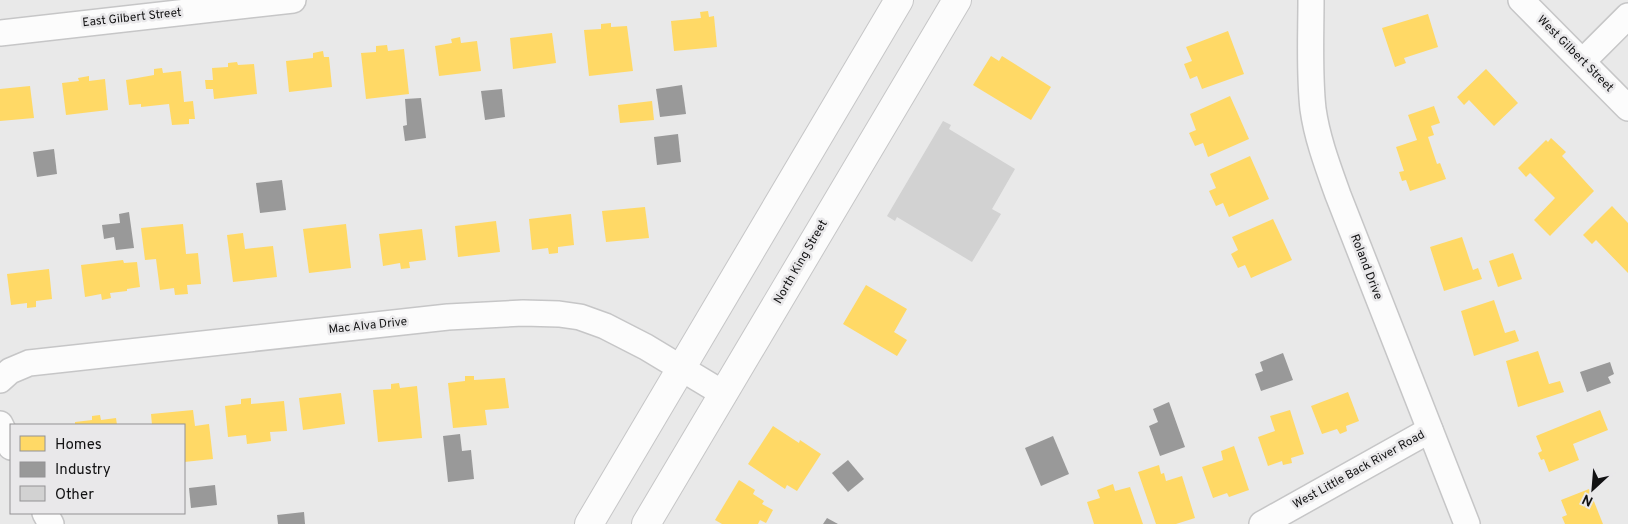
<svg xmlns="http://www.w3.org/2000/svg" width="1628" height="524" font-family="Overpass,sans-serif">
<rect width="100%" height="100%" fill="#e9e9e9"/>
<g fill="#ffd966">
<path d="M708,11l1,6 5,-1 3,31 -43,4 -3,-30 30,-3 -1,-6z"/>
<path d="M1428,14l10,33 -34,11 2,5 -11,4 -13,-39z"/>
<path d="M611,23v4l16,-1 6,45 -44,5 -5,-46 17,-1v-5z"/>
<path d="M1228,31l16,43 -42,15 -5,-13 -7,3 -6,-15 8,-3 -6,-14z"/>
<path d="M552,33l4,30 -43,6 -3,-31z"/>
<path d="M460,37l1,6 16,-2 4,30 -42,5 -4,-30 17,-3 -1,-4z"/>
<path d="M387,45l1,6 16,-2 5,45 -43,5 -5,-46 15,-1v-6z"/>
<path d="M323,51l1,6h5l3,30 -43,5 -3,-31 27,-3v-5z"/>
<path d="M991,56l8,5 3,-5 49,31 -20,33 -58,-35z"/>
<path d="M237,62l1,3 16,-1 3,30 -43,5 -1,-10h-7l-1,-9h8l-1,-12 16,-1v-4z"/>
<path d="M162,68l1,5 18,-2 3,31 9,-1 2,18h-6v5l-17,1 -3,-21 -28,3v-3l-12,1 -3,-25 28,-5v-6z"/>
<path d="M1486,69l32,34 -24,23 -25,-26 -5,5 -7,-8z"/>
<path d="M89,76v5l16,-2 3,31 -42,5 -4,-32 17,-2 -1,-3z"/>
<path d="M30,86l4,32 -34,3v-32z"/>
<path d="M1230,96l19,43 -41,18 -5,-14 -8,3 -6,-13 7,-3 -6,-16z"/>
<path d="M652,101l2,19 -34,3 -2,-18z"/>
<path d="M1434,106l6,17 -9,3 3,9 -6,2 9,27 3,-1 6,16 -36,12 -4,-11 -4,1 -3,-9 5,-1 -8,-24 21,-7 -9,-25z"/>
<path d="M1551,138l15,14 -4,4 32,35 -44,45 -16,-16 21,-22 -25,-25 -4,4 -8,-9 28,-28 2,2z"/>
<path d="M1250,156l19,43 -40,18 -6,-14 -7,3 -7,-15 7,-3 -6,-14z"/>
<path d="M1612,206l16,17v50l-32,-33 -4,4 -9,-9z"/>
<path d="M645,207l4,31 -43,4 -4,-31z"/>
<path d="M571,214l3,31 -16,2v6l-9,1 -1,-6 -16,2 -3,-31z"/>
<path d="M1273,219l19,41 -41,18 -6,-13 -7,3 -7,-14 7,-4 -6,-13z"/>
<path d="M496,221l4,31 -42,5 -3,-31z"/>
<path d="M183,224l3,30 12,-1 3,31 -14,1 1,9 -13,1 -1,-7 -14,2 -4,-31 -11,1 -4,-32z"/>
<path d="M346,224l5,44 -42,5 -6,-44z"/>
<path d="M422,229l4,31 -17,2 1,6 -9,1 -1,-6 -17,3 -4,-32z"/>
<path d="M243,233l2,16 28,-3 4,31 -44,5 -6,-47z"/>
<path d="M1462,237l11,33 5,-2 4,11 -38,12 -14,-44z"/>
<path d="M1513,253l9,26 -24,8 -9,-26z"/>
<path d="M123,260l1,3 13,-1 3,25 -13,2v2l-17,2 1,5 -9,2 -1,-6 -16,3 -4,-32z"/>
<path d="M49,269l3,30 -16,2v6l-9,1v-5l-16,2 -4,-31z"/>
<path d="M866,285l41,24 -13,23 13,8 -10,16 -54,-32z"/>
<path d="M1494,300l11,33 10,-3 4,11 -45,15 -13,-45z"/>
<path d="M1538,351l11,33 11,-3 4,11 -46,15 -12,-46z"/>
<path d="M465,376h9v4l31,-2 4,30 -24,2 2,15 -34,3 -5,-45 17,-2z"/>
<path d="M399,383l1,5 17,-2 5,52 -44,4 -5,-52 18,-1v-5z"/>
<path d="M1348,392l11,29 -13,5 1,5 -7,3 -3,-5 -15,5 -11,-28z"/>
<path d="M341,393l4,31 -42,6 -4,-32z"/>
<path d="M251,398v6l33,-3 3,30 -17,1 1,9 -24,3 -1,-9 -18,2 -3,-31 16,-2v-5z"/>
<path d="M193,410l2,16 14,-2 4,35 -29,3v-37h-32l-1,-11z"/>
<path d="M1290,410l14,44 -13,4 1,5 -9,2 -1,-4 -14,5 -10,-29 17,-6 -5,-15z"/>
<path d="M1600,410l8,20 -35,14 6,16 -30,12 -5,-13 -3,1 -3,-7 4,-2 -6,-15z"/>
<path d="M100,415l1,5 15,-2 1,7h-42v-3l17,-2v-4z"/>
<path d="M773,426l26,17 1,-3 21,14 -24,37 -10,-6 -2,4 -37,-25z"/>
<path d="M1234,446l15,44 -20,7 -2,-4 -14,5 -11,-31 21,-7 -2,-9z"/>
<path d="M1159,465l2,9 3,-1 2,8 16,-5 13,42 -19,6h-20l-18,-52z"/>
<path d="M739,480l16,10 -2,4 11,7 -2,3 11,6 -7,13 -6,-3 -2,4h-36l-7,-4z"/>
<path d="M1113,484l2,7 15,-4 13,37h-49l-7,-22 13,-4 -3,-8z"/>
<path d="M1589,489l14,35h-38l-3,-7 5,-2 -6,-15z"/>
</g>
<g fill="#999">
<path d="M682,85l4,29 -26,3 -4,-28z"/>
<path d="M502,89l3,28 -20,3 -4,-29z"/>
<path d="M421,98l5,40 -21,3 -2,-15 4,-1 -2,-26z"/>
<path d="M678,134l3,28 -24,3 -3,-28z"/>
<path d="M54,149l3,25 -20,3 -4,-25z"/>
<path d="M282,180l4,30 -26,3 -4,-30z"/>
<path d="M129,212l5,36 -18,2 -2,-13 -10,2 -2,-14 18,-2 -1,-9z"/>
<path d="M1283,353l10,27 -32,11 -6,-17 8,-3 -3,-9z"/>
<path d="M1610,362l4,12 -6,3 3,6 -24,9 -7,-20z"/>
<path d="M1169,402l16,45 -25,9 -11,-30 9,-4 -5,-13z"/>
<path d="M460,434l2,17 9,-1 3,29 -26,3 -5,-46z"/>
<path d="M1053,436l16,38 -28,12 -16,-38z"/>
<path d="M848,460l16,19 -16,13 -16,-19z"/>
<path d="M215,485l2,20 -26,3 -2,-20z"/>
<path d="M304,512l1,12h-27l-1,-9z"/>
<path d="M827,518l11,6h-15z"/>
</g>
<path fill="#d2d2d2" d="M943,121l8,4 -2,4 66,40 -23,40 9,5 -29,48 -75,-45 -2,4 -8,-5z"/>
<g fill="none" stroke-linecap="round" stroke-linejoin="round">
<g stroke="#c6c6c7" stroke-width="28">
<g id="minor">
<path d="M1311,0c0,36 -2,73 2,109 4,29 15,58 25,86l129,329"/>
<path d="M1521,0l107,108"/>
<path d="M0,33l293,-33"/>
<path d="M1583,61l45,-45"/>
<path d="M0,380l10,-9 19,-8 419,-46 75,-4 36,1 21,3 25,9 41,21 78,47"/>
<path d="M0,424l11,23"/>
<path d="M45,513l6,11"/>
<path d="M1262,524l168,-94"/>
</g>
</g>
<g stroke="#c6c6c7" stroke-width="30">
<g id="secondary">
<path d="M589,524l310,-524"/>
<path d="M646,524l311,-524"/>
</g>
</g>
<use href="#minor" stroke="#fcfcfc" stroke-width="25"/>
<use href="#secondary" stroke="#fcfcfc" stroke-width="28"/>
</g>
<g text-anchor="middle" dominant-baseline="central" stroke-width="5" stroke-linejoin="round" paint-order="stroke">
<g font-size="12" fill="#121213" stroke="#e9e8ea">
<text transform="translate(132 18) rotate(-6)">East Gilbert Street</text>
<text transform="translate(1575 54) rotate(45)">West Gilbert Street</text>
<text transform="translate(801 262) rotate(-60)">North King Street</text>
<text transform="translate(1366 267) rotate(69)">Roland Drive</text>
<text transform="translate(368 326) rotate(-6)">Mac Alva Drive</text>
<text transform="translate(1359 470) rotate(-29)">West Little Back River Road</text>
</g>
</g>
<rect x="10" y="424" width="175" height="90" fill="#e9e8ea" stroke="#939294"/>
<rect x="20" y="436" width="25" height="15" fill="#ffd966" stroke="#939294"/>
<text x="55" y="449" font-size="15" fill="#121213">Homes</text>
<rect x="20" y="462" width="25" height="15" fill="#999999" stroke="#939294"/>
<text x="55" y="474" font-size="15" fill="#121213">Industry</text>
<rect x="20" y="486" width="25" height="15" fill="#d2d2d2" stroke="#939294"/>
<text x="55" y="499" font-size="15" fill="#121213">Other</text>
<g transform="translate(1593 489) rotate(206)" stroke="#e9e8ea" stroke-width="4" paint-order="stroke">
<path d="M0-4L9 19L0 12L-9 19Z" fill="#121213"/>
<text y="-8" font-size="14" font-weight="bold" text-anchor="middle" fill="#121213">N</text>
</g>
</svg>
